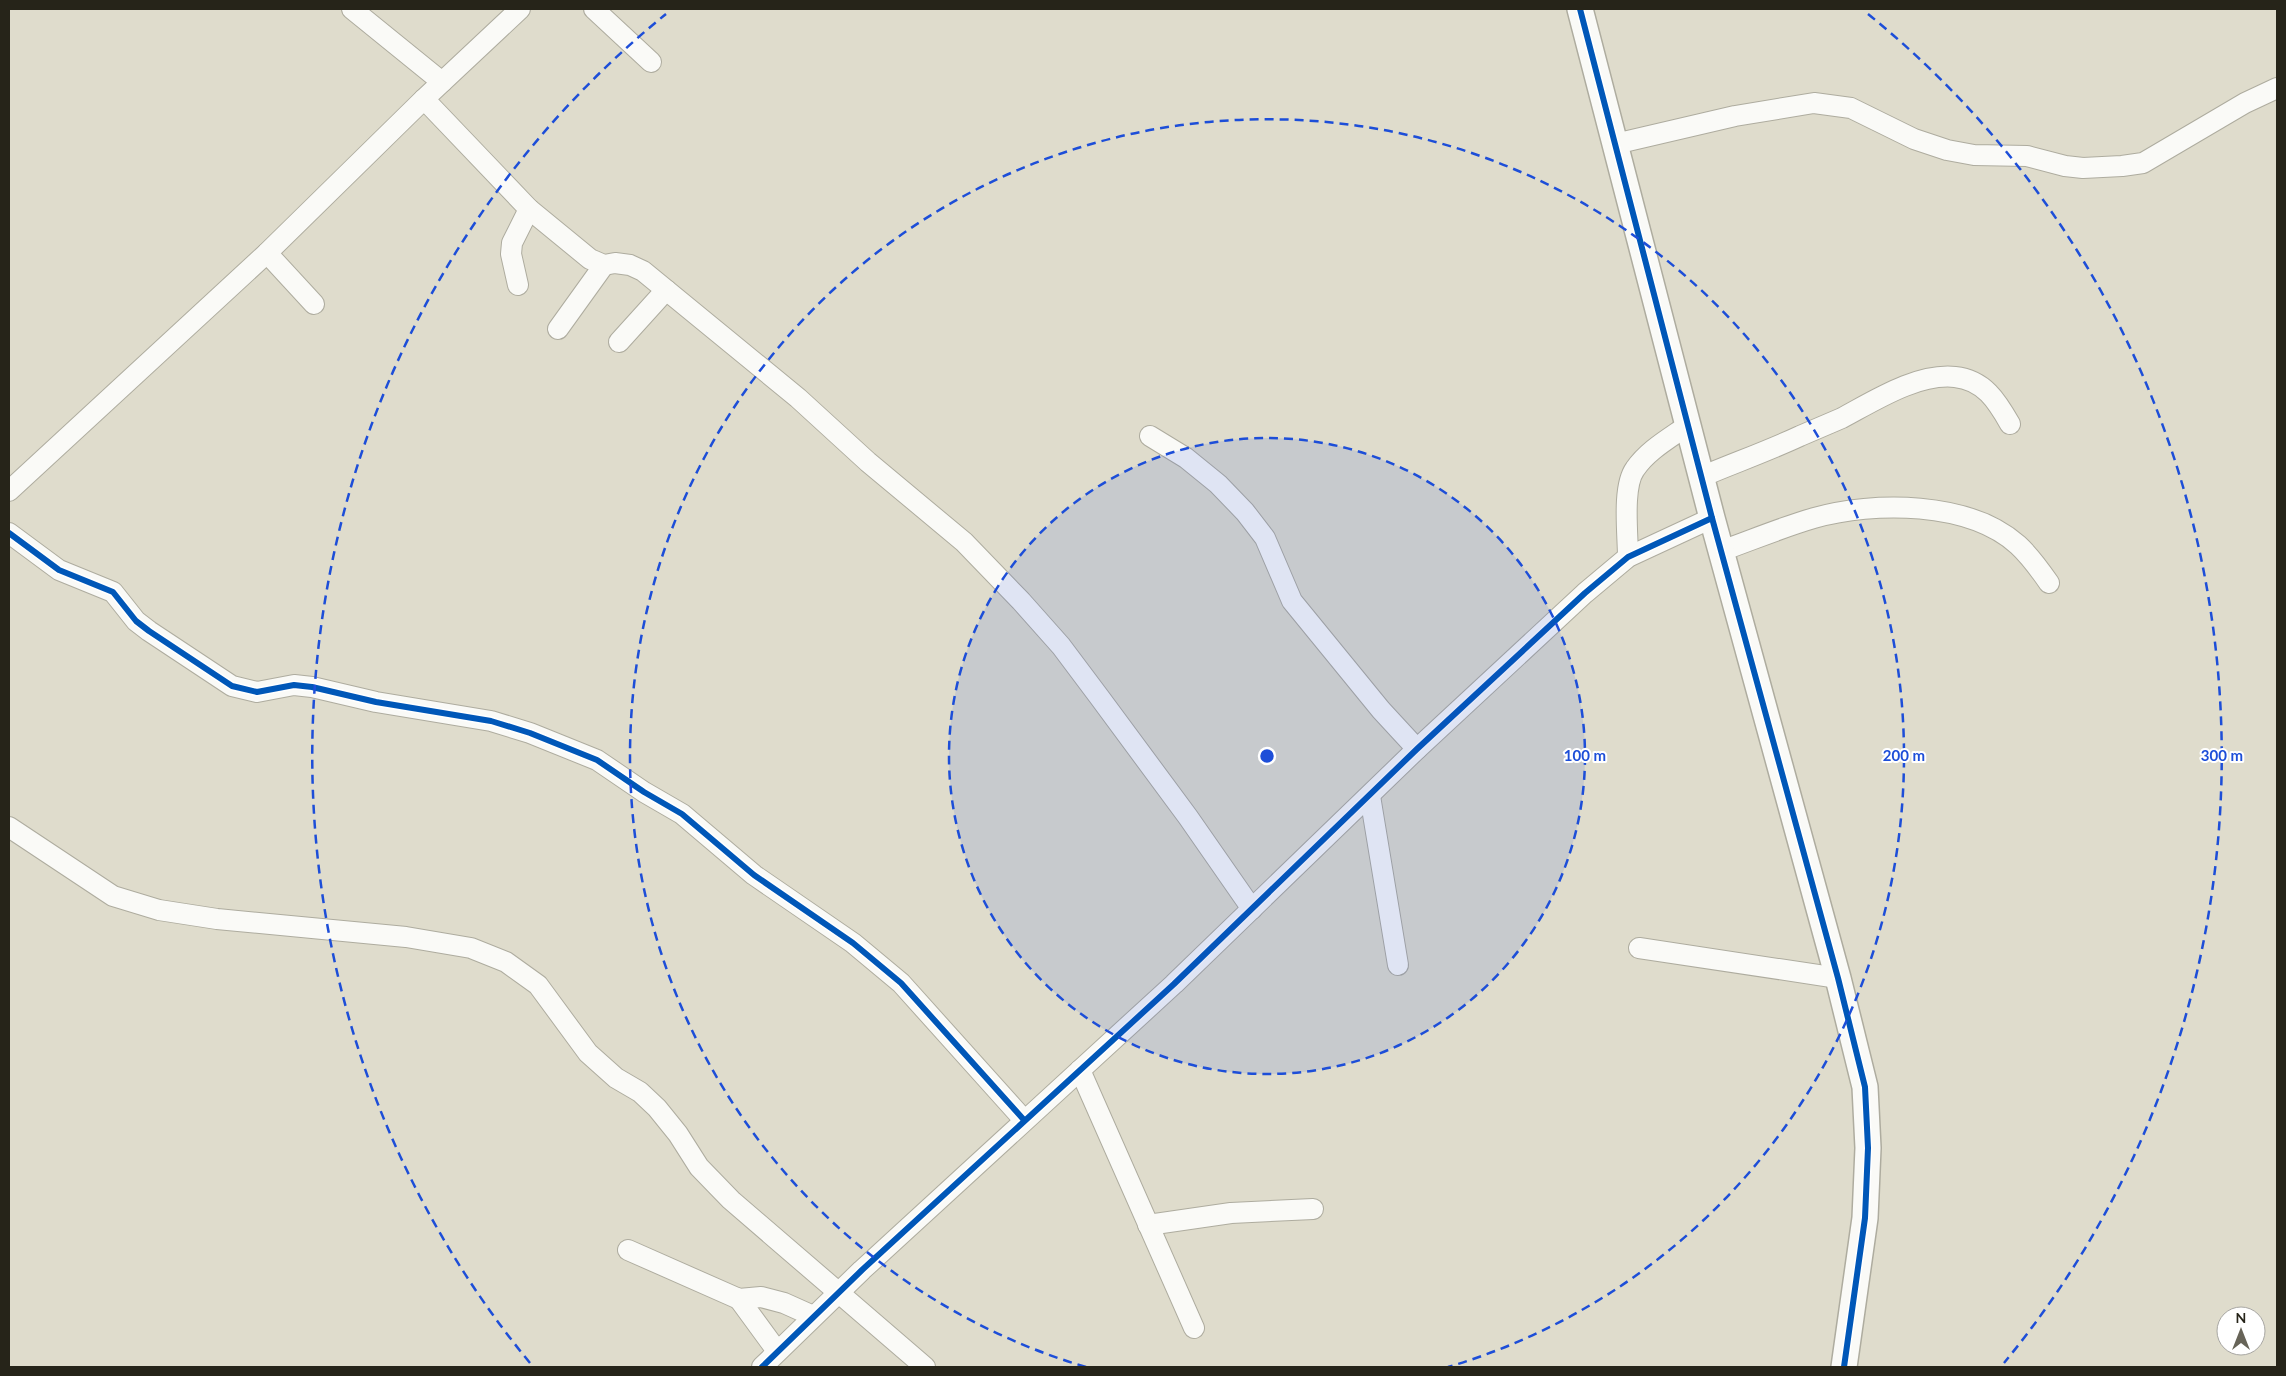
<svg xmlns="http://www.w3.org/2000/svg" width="2286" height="1376" font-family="Lato,sans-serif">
<rect width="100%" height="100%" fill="#dfdccc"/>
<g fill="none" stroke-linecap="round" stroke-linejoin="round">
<g stroke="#aeac9f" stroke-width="22">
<g id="minor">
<path d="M352,9l90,73"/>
<path d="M594,9l57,53"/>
<path d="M424,99l105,110 61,50 14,6 11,-2 15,2 13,6 155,127 70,64 96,80 57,59 40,45 39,52 88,119 64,92"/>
<path d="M1615,144l120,-28 79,-13 37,5 63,31 33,11 27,5 53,1 38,10 18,2 39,-2 21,-3 102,-60 32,-15"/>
<path d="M267,253l47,51"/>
<path d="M518,285l-7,-31 1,-11 17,-34"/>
<path d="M558,329l46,-64"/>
<path d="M619,342l47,-52"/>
<path d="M1150,436l36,22 32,26 27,28 20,26 27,63 89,109 36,39"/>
<path d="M1701,477c33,-14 67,-26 99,-41 14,-6 28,-12 42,-18 32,-17 75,-45 113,-41 29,3 42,24 55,47"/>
<path d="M9,491l258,-238 157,-154 96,-90"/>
<path d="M9,533l50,37 54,22 23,29 13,10 83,55 25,6 37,-7 18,2 64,15 115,19 39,12 67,27 47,32 38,22 72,61 99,68 48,40 123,137"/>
<path d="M1721,551c31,-11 62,-24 93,-33 60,-17 155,-17 204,27 12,11 22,25 31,38"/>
<path d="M1628,557c0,-22 -6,-70 7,-88 13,-19 35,-31 53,-44"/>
<path d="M1370,796l28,169"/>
<path d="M9,827l104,69 46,14 58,9 189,18 65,11 35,14 32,23 50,68 28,25 24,14 17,16 21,26 21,33 32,33 194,167"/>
<path d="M1639,948l199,30"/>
<path d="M1080,1070l114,258"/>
<path d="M1148,1225l83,-12 82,-4"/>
<path d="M628,1250l111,49 22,-2 23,6 29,13"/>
<path d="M739,1299l38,52"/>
<path d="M762,1367l100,-97 312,-286 243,-235 168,-156 43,-36 84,-39"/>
</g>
</g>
<g stroke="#aeac9f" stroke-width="28">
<path id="tertiary" d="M1580,9l132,509 126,460 27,109 3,61 -3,70 -21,149"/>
</g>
<use href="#minor" stroke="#fafaf7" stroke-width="20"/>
<use href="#tertiary" stroke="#fafaf7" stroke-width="25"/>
<g stroke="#fff" stroke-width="9">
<g id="cycleway">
<path d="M1580,9l132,509 126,460 27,109 3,61 -3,70 -21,149"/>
<path d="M9,533l50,37 54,22 23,29 13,10 83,55 25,6 37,-7 18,2 64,15 115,19 39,12 67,27 47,32 38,22 72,61 99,68 48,40 123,137"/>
<path d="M762,1367l100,-97 312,-286 243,-235 168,-156 43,-36 84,-39"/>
</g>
</g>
<use href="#cycleway" stroke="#0057b8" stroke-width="6"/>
</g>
<circle cx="1267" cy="756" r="318" fill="#1d4ed8" fill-opacity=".12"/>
<g fill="none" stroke="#1d4ed8" stroke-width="2.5" stroke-dasharray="9 6">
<circle cx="1267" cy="756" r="318"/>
<path d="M1086 1367A637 637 0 1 1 1448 1367"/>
<path d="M530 1363A955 955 0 0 1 666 14M1868 14A955 955 0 0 1 2004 1363"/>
</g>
<circle cx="1267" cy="756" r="8" fill="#1d4ed8" stroke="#fff" stroke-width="2.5"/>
<g font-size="15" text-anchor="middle" font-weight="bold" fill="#1d4ed8" stroke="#fff" stroke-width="4" stroke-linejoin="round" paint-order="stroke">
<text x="1585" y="761">100 m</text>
<text x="1904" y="761">200 m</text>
<text x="2222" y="761">300 m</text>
</g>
<rect width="2286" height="1376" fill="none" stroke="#262419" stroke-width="20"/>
<g transform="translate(2241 1331)"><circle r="24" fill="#ffffff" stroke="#a8a7a3"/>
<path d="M0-4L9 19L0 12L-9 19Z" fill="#676458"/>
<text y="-8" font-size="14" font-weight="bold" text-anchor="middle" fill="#262419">N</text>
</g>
</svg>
